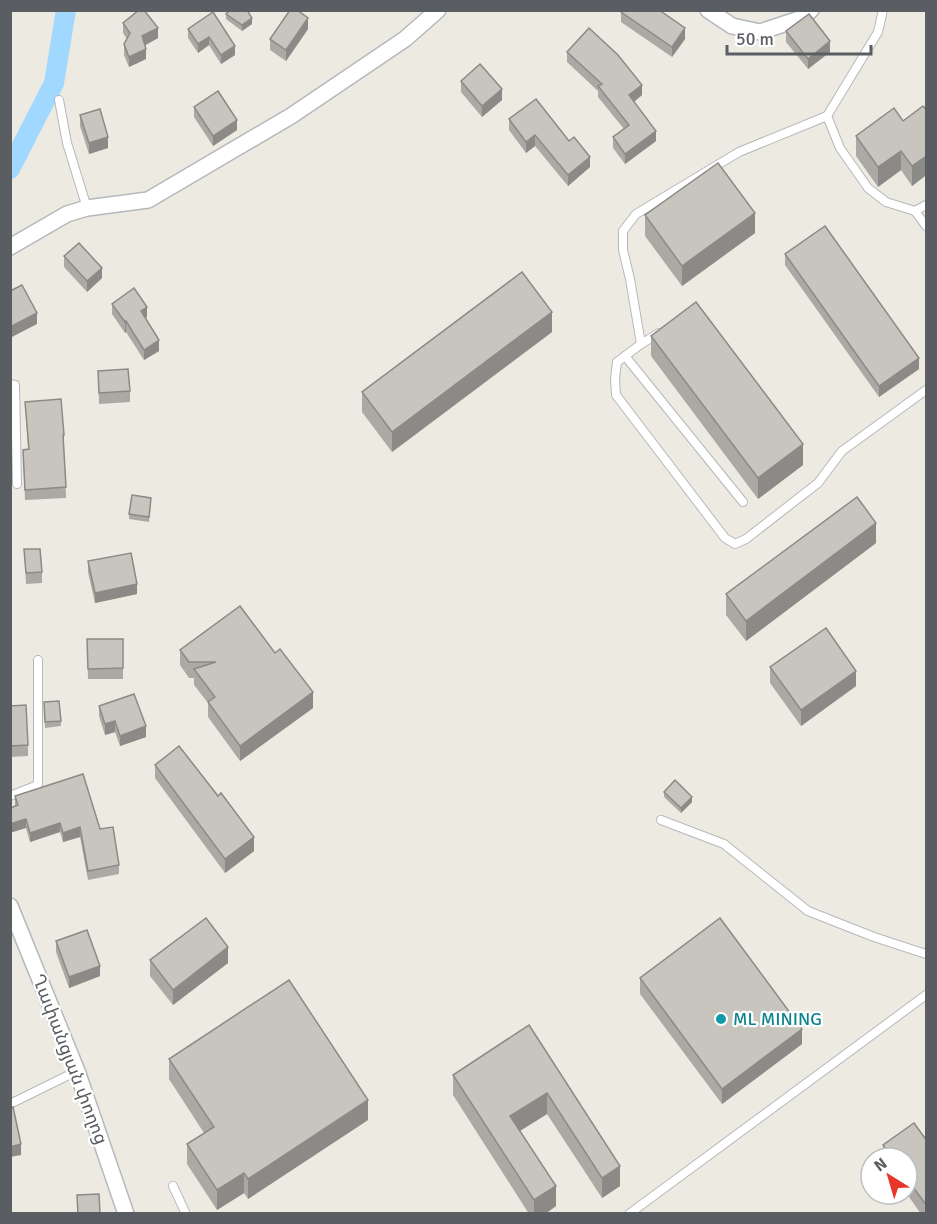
<svg xmlns="http://www.w3.org/2000/svg" width="937" height="1224" font-family="Signika,'Noto Sans Armenian',sans-serif">
<rect width="100%" height="100%" fill="#edeae2"/>
<g fill="none" stroke-linecap="round" stroke-linejoin="round">
<path stroke="#a0d8ff" stroke-width="20" d="M10,169l44,-86 12,-73"/>
<g stroke="#b5b8bc" stroke-width="10">
<g id="service">
<path d="M59,100l8,43 20,65"/>
<path d="M827,116l13,32 28,40 18,14 29,9 11,15"/>
<path d="M915,211l11,-6"/>
<path d="M659,333l-18,11 -24,18 -2,17 1,16 109,143 10,6 11,-5 72,-56 24,-32 84,-61"/>
<path d="M641,344l-11,-65 -7,-29v-19l13,-17 103,-62 88,-36 51,-84 5,-22"/>
<path d="M625,356l118,146"/>
<path d="M10,384l5,1 2,99"/>
<path d="M10,796l28,-11v-125"/>
<path d="M661,820l63,24 84,67 66,26 52,17"/>
<path d="M10,1104l67,-33"/>
<path d="M173,1186l13,28"/>
<path d="M629,1214l297,-219"/>
</g>
</g>
<g stroke="#b5b8bc" stroke-width="18">
<g id="minor">
<path d="M708,10l24,16 28,6 42,-14 9,-8"/>
<path d="M10,247l57,-33 20,-6 61,-8 143,-84 114,-77 33,-29"/>
<path d="M10,906l67,165 49,143"/>
</g>
</g>
<path stroke="#97c6a4" stroke-width="4" stroke-dasharray="6 3" stroke-linecap="butt" d="M926,10v1"/>
<use href="#service" stroke="#fff" stroke-width="8"/>
<use href="#minor" stroke="#fff" stroke-width="15"/>
</g>
<g fill="#aca9a4">
<path d="M213,12l22,43 -14,9 -12,-19 -11,8 -10,-15v-9z"/>
<path d="M621,12l64,27 -13,18 -51,-35z"/>
<path d="M226,14l26,10 -10,7 -16,-12z"/>
<path d="M123,23l35,15 -13,7 1,14 -17,8 -5,-12v-11l3,-5 -4,-6z"/>
<path d="M308,29l-22,32 -16,-11v-11z"/>
<path d="M786,31l44,21 -22,17 -22,-27z"/>
<path d="M567,52l75,43 -8,7 22,39 -31,23 -12,-16v-11l11,-8 -26,-32v-6l-31,-29z"/>
<path d="M461,81l41,19 -20,17 -21,-25z"/>
<path d="M194,107l43,23 -24,16 -19,-29z"/>
<path d="M927,111v67l-2,-2 -13,10 -11,-16 -23,17 -22,-31v-20l47,-15z"/>
<path d="M80,115l28,33 -19,6 -9,-28z"/>
<path d="M509,119l81,48 -22,19 -33,-40 -9,7 -17,-23z"/>
<path d="M645,215l110,18 -73,53 -37,-50z"/>
<path d="M785,254l134,115 -40,28 -94,-132z"/>
<path d="M64,256l38,22 -15,14 -23,-25z"/>
<path d="M112,304l35,13 -2,1 14,33 -15,9 -18,-28 -1,1 -13,-19z"/>
<path d="M552,332l-160,120 -30,-40v-20z"/>
<path d="M651,336l152,129 -45,34 -107,-143z"/>
<path d="M98,371l32,20v11l-31,2z"/>
<path d="M25,402l39,33v11l2,52 -41,2 -2,-50 5,-1z"/>
<path d="M151,503l-2,19 -20,-3v-5z"/>
<path d="M876,543l-130,98 -20,-26v-21z"/>
<path d="M24,549l18,23v11l-16,1z"/>
<path d="M88,561l49,33 -42,9 -7,-31z"/>
<path d="M240,606l73,102 -73,53 -32,-44v-14l-14,-18v-7h-5l-9,-13v-15z"/>
<path d="M87,639h36v40h-35z"/>
<path d="M770,667l86,19 -55,40 -31,-43z"/>
<path d="M44,702l17,19v5l-16,2z"/>
<path d="M10,706l18,39v11l-18,1z"/>
<path d="M99,706l47,31 -26,9 -5,-14 -10,3 -6,-19z"/>
<path d="M155,765l99,86 -29,22 -70,-95z"/>
<path d="M664,792l28,10 -11,11 -17,-16z"/>
<path d="M15,796l85,33 19,36v9l-31,6 -8,-43 -17,5 -3,-10 -30,10 -4,-14 -11,-23z"/>
<path d="M56,941l44,35 -31,12 -13,-36z"/>
<path d="M150,960l78,3 -55,42 -23,-29z"/>
<path d="M640,978l162,66 -80,60 -82,-110z"/>
<path d="M529,1025l91,161 -18,12 -55,-84 -27,17 36,75 -11,8h-16l-76,-119v-20z"/>
<path d="M169,1059l199,61 -120,79 -4,-6 -27,17 -30,-46v-20l17,-11 -35,-54z"/>
<path d="M927,1141v73h-6l-14,-20v-36h-24v-13z"/>
</g>
<g fill="#8c8a86">
<path d="M252,18v6l-10,7v-6z"/>
<path d="M308,18v11l-22,32v-11z"/>
<path d="M158,28v10l-16,9v-11z"/>
<path d="M685,28v11l-13,18v-10z"/>
<path d="M209,37v8l-11,8v-9z"/>
<path d="M830,41v11l-22,17v-10z"/>
<path d="M235,46v9l-14,9v-9z"/>
<path d="M146,49v10l-17,8v-10z"/>
<path d="M642,85v10l-13,11v-11z"/>
<path d="M502,89v11l-20,17v-11z"/>
<path d="M237,120v10l-24,16v-10z"/>
<path d="M656,131v10l-31,23v-10z"/>
<path d="M535,135v11l-9,7v-11z"/>
<path d="M108,137v11l-19,6v-11z"/>
<path d="M901,151v19l-23,17v-20z"/>
<path d="M590,157v10l-22,19v-11z"/>
<path d="M925,157v19l-13,10v-20z"/>
<path d="M755,213v20l-73,53v-20z"/>
<path d="M102,268v10l-15,14v-11z"/>
<path d="M147,307v10l-6,5v-11z"/>
<path d="M552,312v20l-160,120v-20z"/>
<path d="M37,313v11l-27,14v-11z"/>
<path d="M126,321v11l-1,1v-11z"/>
<path d="M159,340v11l-15,9v-10z"/>
<path d="M919,358v11l-40,28v-11z"/>
<path d="M803,444v21l-45,34v-21z"/>
<path d="M876,523v20l-130,98v-20z"/>
<path d="M137,584v10l-42,9v-10z"/>
<path d="M856,671v15l-55,40v-16z"/>
<path d="M313,692v16l-73,53v-15z"/>
<path d="M115,721v11l-10,3v-11z"/>
<path d="M146,726v11l-26,9v-10z"/>
<path d="M692,797v5l-11,11v-5z"/>
<path d="M26,819v9l-16,5v-9z"/>
<path d="M60,823v9l-30,10v-9z"/>
<path d="M80,827v10l-17,5v-9z"/>
<path d="M254,837v14l-29,22v-14z"/>
<path d="M228,947v16l-55,42v-15z"/>
<path d="M100,966v10l-31,12v-11z"/>
<path d="M802,1029v15l-80,60v-15z"/>
<path d="M547,1093v21l-37,23v-21z"/>
<path d="M368,1100v20l-120,79v-20z"/>
<path d="M21,1144v11l-11,2v-10z"/>
<path d="M620,1166v20l-18,12v-20z"/>
<path d="M244,1173v20l-27,17v-20z"/>
<path d="M556,1186v20l-11,8h-11v-14z"/>
</g>
<g fill="#c8c5bf" stroke="#8c8a86" stroke-width="1.5">
<path d="M139,10h5l14,18 -16,8 4,13 -17,8 -5,-13 6,-11 -7,-10z"/>
<path d="M230,10h17l5,8 -10,7 -16,-11z"/>
<path d="M290,10h7l11,8 -22,32 -16,-11z"/>
<path d="M622,10h37l26,18 -13,19 -51,-35z"/>
<path d="M213,12l22,34 -14,9 -12,-18 -11,7 -10,-15z"/>
<path d="M809,14l21,27 -22,18 -22,-28z"/>
<path d="M589,28l29,27 24,30 -13,10 27,36 -31,23 -12,-17 16,-12 -31,-39 4,-2 -35,-32z"/>
<path d="M480,64l22,25 -20,17 -21,-25z"/>
<path d="M218,91l19,29 -24,16 -19,-29z"/>
<path d="M536,99l33,42 5,-4 16,20 -22,18 -33,-40 -9,7 -17,-23z"/>
<path d="M923,106l4,5v48l-2,-2 -13,9 -11,-15 -23,16 -22,-31 38,-28 9,13z"/>
<path d="M100,109l8,28 -19,6 -9,-28z"/>
<path d="M718,163l37,50 -73,53 -37,-51z"/>
<path d="M825,226l94,132 -40,28 -94,-132z"/>
<path d="M79,243l23,25 -15,13 -23,-25z"/>
<path d="M522,272l30,40 -160,120 -30,-40z"/>
<path d="M22,285l15,28 -27,14v-36z"/>
<path d="M134,288l13,19 -6,4 18,29 -15,10 -18,-29 -1,1 -13,-18z"/>
<path d="M696,302l107,142 -45,34 -107,-142z"/>
<path d="M128,369l2,22 -31,2 -1,-22z"/>
<path d="M61,399l3,36h-1l3,52 -41,3 -2,-40 6,-1 -4,-47z"/>
<path d="M132,495l19,3 -2,19 -20,-3z"/>
<path d="M857,497l19,26 -130,98 -20,-27z"/>
<path d="M24,549h16l2,23 -16,1z"/>
<path d="M131,553l6,31 -42,9 -7,-32z"/>
<path d="M240,606l35,47 5,-4 33,43 -73,54 -32,-44 7,-5 -21,-28 22,-7h-27l-9,-12z"/>
<path d="M826,628l30,43 -55,39 -31,-43z"/>
<path d="M87,639h36v29l-35,1z"/>
<path d="M134,694l12,32 -26,10 -5,-15 -10,3 -6,-18z"/>
<path d="M59,701l2,20 -16,1 -1,-20z"/>
<path d="M26,705l2,40 -18,1v-40z"/>
<path d="M179,746l39,50 3,-3 33,44 -29,22 -70,-94z"/>
<path d="M83,774l17,55 13,-2 6,38 -31,6 -8,-44 -17,6 -3,-10 -30,10 -4,-14 -16,5v-16l8,-3 -3,-9z"/>
<path d="M675,780l17,17 -11,11 -17,-16z"/>
<path d="M206,918l22,29 -55,43 -23,-30z"/>
<path d="M720,918l82,111 -80,60 -82,-111z"/>
<path d="M87,930l13,36 -31,11 -13,-36z"/>
<path d="M289,980l79,120 -120,79 -4,-6 -27,17 -30,-46 27,-17 -45,-68z"/>
<path d="M529,1025l91,141 -18,12 -55,-85 -37,23 46,70 -22,14 -81,-125z"/>
<path d="M13,1107l8,37 -11,3v-39z"/>
<path d="M914,1123l13,18v65l-20,-27v-21h-15l-9,-13z"/>
<path d="M99,1194l1,20h-22l-1,-19z"/>
</g>
<circle fill="#0f9aa8" stroke="#fff" stroke-width="2" cx="721" cy="1019" r="6"/>
<g text-anchor="middle" dominant-baseline="central" stroke-width="4.5" stroke-linejoin="round" paint-order="stroke">
<g font-size="18" fill="#0d838f" stroke="#fff" text-anchor="start">
<text x="733" y="1019">ML MINING</text>
</g>
<g font-size="18" fill="#5a5e63" stroke="#fff">
<text transform="translate(70 1059) rotate(69)">Ղափանցյան փողոց</text>
</g>
</g>
<rect width="937" height="1224" fill="none" stroke="#5a5e63" stroke-width="24"/>
<g transform="translate(889 1176) rotate(323)"><circle r="28" fill="#ffffff" stroke="#bdbfc1" stroke-width="1.5"/>
<path d="M0-4.5L10 22L0 15L-10 22Z" fill="#e9362c"/>
<text y="-9" font-size="16" font-weight="bold" text-anchor="middle" fill="#5a5e63">N</text>
</g>
<path d="M727 45v9h144v-9" fill="none" stroke="#5a5e63" stroke-width="3"/>
<text x="736" y="45" font-size="18" fill="#5a5e63" stroke="#ffffff" stroke-width="4.5" paint-order="stroke">50 m</text>
</svg>
